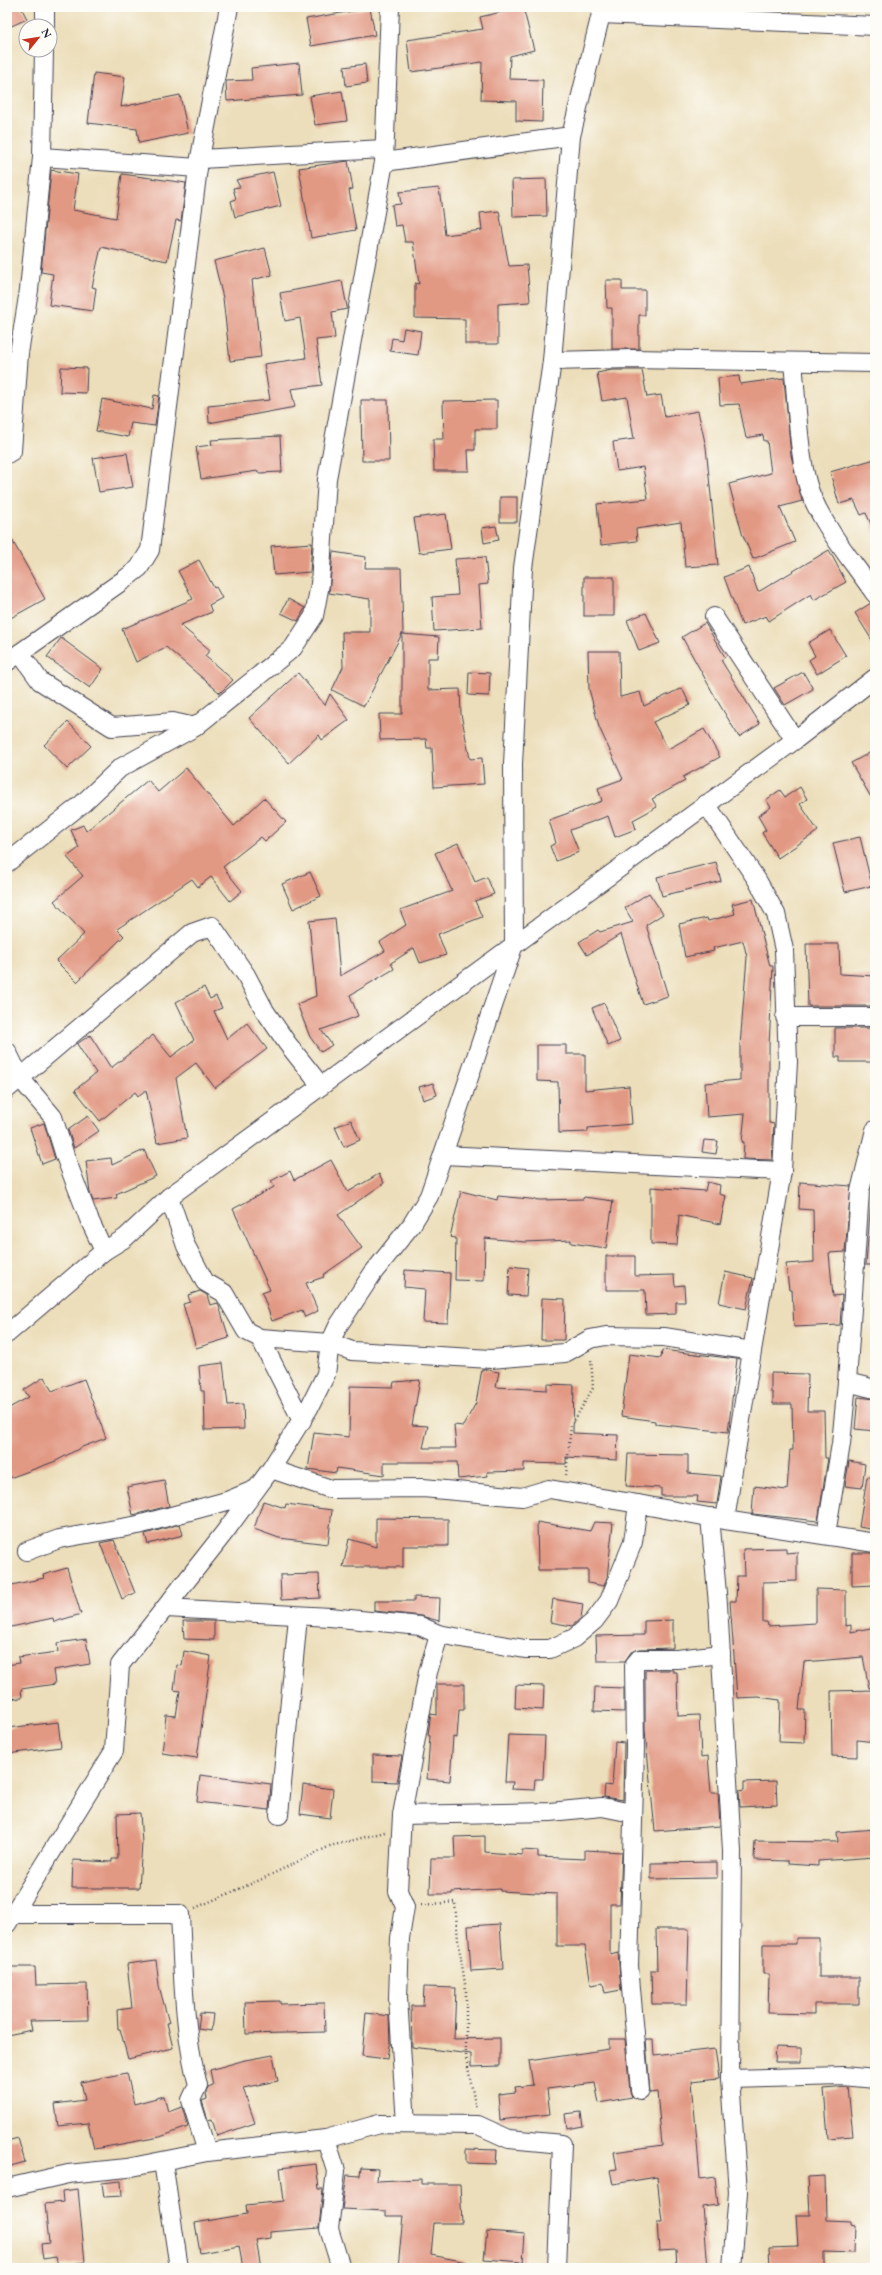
<svg xmlns="http://www.w3.org/2000/svg" width="882" height="2275" font-family="'EB Garamond',serif">
<rect width="100%" height="100%" fill="#fdfcf7"/>
<filter id="ink" filterUnits="userSpaceOnUse"><feTurbulence type="fractalNoise" baseFrequency=".025" numOctaves="2"/><feDisplacementMap in="SourceGraphic" scale="8" xChannelSelector="R" yChannelSelector="G"/><feConvolveMatrix kernelMatrix="1 2 1 2 8 2 1 2 1" color-interpolation-filters="sRGB"/></filter>
<filter id="wash" filterUnits="userSpaceOnUse"><feTurbulence type="fractalNoise" baseFrequency=".012" numOctaves="4" result="noise"/><feDisplacementMap in="SourceGraphic" scale="16" xChannelSelector="R" yChannelSelector="G"/><feGaussianBlur stdDeviation="0.9" result="paint"/><feColorMatrix in="noise" values="0 0 0 0 0 0 0 0 0 0 0 0 0 0 0 0 0 1.4 0 .05"/><feComposite in="paint" operator="in"/></filter>
<g filter="url(#wash)">
<rect width="100%" height="100%" fill="#ecdeba"/>
<g id="blocks">
<g fill="#e29984">
<path d="M7,7h14l6,12 -20,9z"/>
<path d="M523,7l11,43 -24,6 -1,23 34,1 -1,42 -26,-1v-20l-35,-1 1,-38 -71,10 -4,-32 76,-11 -3,-12z"/>
<path d="M370,8l5,27 -64,11 -5,-27z"/>
<path d="M299,63l3,32 -75,6 -1,-20 26,-1 -1,-12z"/>
<path d="M365,64l2,19 -21,3 -2,-19z"/>
<path d="M94,73l31,4 -4,30 59,-12 8,38 -49,10 -2,-14 -49,-6z"/>
<path d="M342,91l5,30 -32,4 -5,-29z"/>
<path d="M348,161l5,28 -4,1 7,40 -45,8 -12,-70z"/>
<path d="M51,170l27,4 -5,36 43,8 6,-44 64,9 -5,38 -5,-1 -9,41 -66,-14 -9,40 4,1 -3,23 -44,-6 4,-31 -12,-2z"/>
<path d="M273,172l8,34 -46,11 -4,-16 5,-2 -3,-11 7,-1 -4,-7z"/>
<path d="M546,179l1,37 -34,1 -1,-37z"/>
<path d="M439,188l6,47 37,-5 -2,-17 19,-2 10,55 18,-1 3,37 -32,2v40h-33v-25l-50,-1v-35l4,1 -6,-42h-8l-3,-17 -7,1 -3,-21 9,-1 -2,-12z"/>
<path d="M265,248l7,27 -20,5 9,77 -31,4 -7,-63 -9,-37z"/>
<path d="M606,280h16v10h23v25h-6v34h-27v-41h-5z"/>
<path d="M342,281l5,26v2l-15,3 3,26 -19,2 6,45 -31,4 4,18 -86,16 -1,-17 62,-6 -6,-36 42,-6 -6,-40 -15,3 -5,-28z"/>
<path d="M404,328l17,3 -3,24 -28,-4 2,-13 10,2z"/>
<path d="M61,367l26,1 -1,25 -26,-1z"/>
<path d="M612,370h30l5,27 14,-2 4,22 33,-6 8,36 12,118 -33,2 -4,-45 -45,7 1,12 -36,4 -4,-41 51,-5 -5,-32 -26,4 -4,-29 21,-3 -7,-42 -25,4 -5,-28z"/>
<path d="M739,376l1,8 44,-6 7,77 11,46 -22,6 15,35 -42,17 -11,-26 -13,-49 42,-11 -4,-32h-3l-1,-6 -17,3 -7,-34 -19,1 -2,-27z"/>
<path d="M154,395l5,1 -4,30 -24,-3 -3,14 -32,-6 6,-32 50,10z"/>
<path d="M361,400h27l1,61h-27z"/>
<path d="M497,400v29h-22v21h-7l1,21h-35l-1,-32h11l-1,-38z"/>
<path d="M280,436l2,36 -24,1v-2l-57,8 -5,-32 16,-2 -1,-5z"/>
<path d="M127,453l6,34 -34,5 -6,-34z"/>
<path d="M875,459v74l-9,-20 -5,2 -7,-15 -15,4 -9,-32z"/>
<rect x="500" y="497" width="17" height="25"/>
<path d="M446,514l5,35 -32,4 -5,-35z"/>
<path d="M496,526l3,14 -15,3 -2,-15z"/>
<path d="M7,531l38,68 -38,21z"/>
<path d="M312,543l-2,29 -36,3 -3,-29z"/>
<path d="M829,550l17,32 -32,18 -3,-6 -42,27 -3,-5 -24,9 -18,-48 25,-10 9,25z"/>
<path d="M333,552l33,5 -1,11h36l2,64 -39,74 -32,-16 11,-23 -1,-35h28v-33l-41,-6z"/>
<path d="M485,557l3,27 -9,1 3,43 -48,3 -2,-34 26,-2 -3,-36z"/>
<path d="M199,560l15,28 2,-1 6,11 -13,7 3,7 -32,13 30,25 -5,6 28,24 -13,13 -54,-46 -30,15 -14,-33 71,-30 -15,-28z"/>
<rect x="584" y="577" width="30" height="39"/>
<path d="M288,599l17,9 -7,13 -17,-8z"/>
<path d="M871,603l4,1v41l-20,-32z"/>
<path d="M646,613l14,30 -21,8 -12,-31z"/>
<path d="M705,623l20,34 -4,3 39,64 -21,13 -21,-35 -36,-65z"/>
<path d="M830,630l16,26 -29,18 -8,-14 6,-4 -7,-13z"/>
<path d="M402,634l37,3 -1,21h-10v32l32,-1 1,25 9,45 12,-1 2,26 -50,3 -2,-39h-5l-1,-9 -46,1 -1,-26h23z"/>
<path d="M61,638l42,31 -13,19 -43,-31z"/>
<path d="M588,651h31l1,46 20,-5 4,14 38,-18 8,17 -37,17 15,27 36,-20 16,28 -37,20 2,4 -33,18 5,8 -24,13 3,9 -21,8 -7,-21 -38,14 9,22 -23,9 -6,-15 6,-3 -7,-23 53,-19 -4,-13 25,-9 -24,-52 -10,-38z"/>
<path d="M469,672l21,1 -1,23 -21,-1z"/>
<path d="M803,672l10,17 -28,16 -11,-17z"/>
<path d="M298,673l27,32 5,-11 19,26 -27,20 -3,-5 -30,28 -40,-45z"/>
<path d="M68,722l23,24 -24,23 -23,-24z"/>
<path d="M871,752l4,7v45l-24,-41z"/>
<path d="M186,768l48,58 30,-28 22,24 -21,19 -4,-4 -38,30 19,24 -12,10 -19,-24 -13,10 -6,-8 -75,50 7,7 -47,46 -21,-21 28,-27 -30,-33 29,-25 -16,-19 12,-9 -8,-18 12,-5 3,6 62,-51 10,12z"/>
<path d="M800,787l7,12 -7,5 18,27 -40,27 -16,-25 4,-3 -8,-14 13,-9 -5,-7 14,-10 5,7z"/>
<path d="M860,837l12,49 -27,6 -12,-49z"/>
<path d="M458,843l17,39 12,-5 7,17 -19,7 7,16 -44,17 8,21 -26,8 -6,-15 -23,15 3,6 -44,26 8,21 -37,14 11,15 -11,7 -11,-15 -13,-33 19,-8 -7,-75 26,-3 5,58 45,-25 -5,-9 26,-17 -6,-15 52,-19 -17,-38z"/>
<path d="M716,862l5,19 -59,15 -5,-19z"/>
<path d="M310,872l11,24 -28,13 -11,-25z"/>
<path d="M649,893l14,21 -17,11 22,71 -25,8 -22,-70 -34,21 -8,-13 19,-12 2,2 33,-10 -8,-14z"/>
<path d="M753,899l17,67h3l-4,80v77l5,1 -2,36 -29,-1 1,-17h-2l3,-28 -38,3 -2,-34 35,-3v-34l7,-89 -4,-16 -30,7 1,3 -29,6 -6,-33 28,-6 1,3 27,-7 -3,-10z"/>
<path d="M806,944h33l1,30 35,2v30h-67z"/>
<path d="M204,987l6,12 6,-3 6,12 -8,3 13,28 20,-16 20,26 -52,39 -19,-25 -20,15 11,60 -30,5 -11,-53 -8,6 -3,-4 -35,29 -25,-31 21,-17 -19,-29 13,-9 21,33 42,-33 18,22 23,-17 -18,-38z"/>
<path d="M604,1003l16,38 -12,5 -16,-38z"/>
<path d="M835,1028h40v34h-35v-5h-5z"/>
<path d="M537,1045h29v9h19v36l44,-4 3,38 -44,4v4l-29,1 -1,-51 -21,-1z"/>
<path d="M433,1083l4,12 -14,5 -4,-13z"/>
<path d="M88,1116l11,15 -25,17 -6,-18z"/>
<path d="M351,1120l9,20 -16,7 -9,-20z"/>
<path d="M44,1123l11,36 -13,5 -12,-36z"/>
<path d="M704,1140l14,1 -2,13 -14,-2z"/>
<path d="M144,1150l12,26 -40,18 1,4 -24,3 -3,-8 -4,-32 25,-3 1,7z"/>
<path d="M331,1160l17,32 31,-18 5,9 -46,32 24,33 -39,27 1,2 -18,6 12,28 -13,6 -3,-7 -30,11 -10,-28 8,-3 -37,-81 41,-22 -3,-6 19,-10 4,9z"/>
<path d="M707,1182l13,3 -1,9 7,2 -6,28 -41,-9 -2,30 -26,-1v-57l54,4z"/>
<path d="M800,1182l51,4 -6,66 -16,1 4,43 9,-1 -2,30 -46,2 -2,-37h-3l-3,-26 28,-2 -1,-52 -14,-1z"/>
<path d="M872,1187h3v78h-9z"/>
<path d="M461,1191l36,9 1,-4 42,4 43,-1 1,-2 29,4 -7,47 -35,-5v-3l-46,2 -40,-4 -1,43 -29,-1 1,-42 -6,-1z"/>
<path d="M606,1256h29v20l39,-1 1,11 9,-1 1,17h-9v12l-30,1 -1,-25h-39z"/>
<path d="M510,1266l18,2 -2,28 -18,-1z"/>
<path d="M405,1270l45,3 -2,50 -25,-1 2,-33 -21,-2z"/>
<path d="M725,1272l28,6 -7,31 -27,-6z"/>
<path d="M200,1291l7,4 3,10 8,-2 11,35 -33,10 -13,-44 7,-2 -2,-7z"/>
<path d="M542,1298l23,1 -1,41h-23z"/>
<path d="M662,1350l75,9 -9,73 -73,-8v-3l-34,-5 8,-62 32,4z"/>
<path d="M223,1363l5,42 15,-1 1,25 -39,1 -1,-39h-3l-2,-25z"/>
<path d="M482,1369l17,3 -3,15 51,3v-6l27,1 -1,48 45,2 -1,25 -51,-3v7l-42,-1v8l-37,1 1,4 -30,3 -1,-17h-73v13l-47,-7 -1,5 -28,-4 6,-36 35,4 1,-51 43,1 1,-5 26,-2 -8,45 16,1 -5,22h33l-2,-23 9,1 13,-23z"/>
<path d="M771,1373l37,1 -1,37h17l1,47h3l-10,63 -66,-7 2,-28 33,4 3,-40h3l-1,-46h-19v-11h-2z"/>
<path d="M44,1377l8,14 32,-12 22,59 -24,9 -26,14 -49,18v-70l22,-12 -5,-7z"/>
<path d="M858,1397l17,2v32l-20,-2z"/>
<path d="M628,1454l60,1v18l33,3 -4,28 -20,-2 1,-6h-37v-8l-35,-2z"/>
<path d="M849,1461l16,3 -3,24 -17,-2z"/>
<path d="M867,1477h8v53l-16,-3z"/>
<path d="M164,1480l5,26 -36,9 -6,-28z"/>
<path d="M263,1501l22,7 1,-4 46,6 -4,34 -49,-6 -25,-9z"/>
<path d="M376,1518l72,1v27h-45v21h-60l6,-28 27,8z"/>
<path d="M537,1522l53,9 4,-9 19,1 -6,55 -3,8 -16,-3v-13h-50z"/>
<path d="M180,1524l3,11 -35,9 -3,-10z"/>
<path d="M114,1540l21,53 -13,6 -22,-56z"/>
<path d="M786,1548v5l11,-1v29l-34,1v40h4l1,4 48,-3v-34l30,1v36l5,-1v7l24,-5v60l-6,1 -6,-31 -59,5 -5,48h6l-1,33 -25,-1 1,-42 -22,-3 -21,1 -7,-97h6l1,-25h7l-1,-27z"/>
<path d="M852,1553h23v32l-23,1z"/>
<path d="M67,1568l14,46 -27,8 -1,-4 -42,9 -4,-17v-24l37,-8 -1,-3z"/>
<path d="M319,1574l1,24 -39,2 -1,-25z"/>
<path d="M414,1597l26,1 -1,23 -18,-5 -47,-5v-10h40z"/>
<path d="M553,1599l30,5 -2,14 -9,8 -22,-4z"/>
<path d="M673,1620v28l-34,1 -8,3 -6,9h-28l-1,-25 48,-1v-14z"/>
<path d="M183,1621h31v19l-30,-1z"/>
<path d="M86,1639l4,25 -37,6 2,14 -34,5 1,9 -15,1v-34l12,-2 -1,-6 40,-5 -1,-9z"/>
<path d="M184,1651l27,5 -14,102 -35,-5 4,-38 10,1 4,-25 -6,-1 3,-25 5,1z"/>
<path d="M645,1670h28v2h4l1,44 21,-1 2,42 7,-1 3,37h7l2,33 -65,5 -10,-101z"/>
<path d="M437,1684h27v26h-5l-2,28 -4,-1 -3,44 -23,-2 3,-43 -2,-1 1,-8 2,-13 6,1z"/>
<path d="M516,1685l28,1 -1,24 -28,-2z"/>
<path d="M595,1687l29,1v24l-30,-1z"/>
<path d="M875,1690v52l-18,-2v17l-25,-1 -1,-65z"/>
<path d="M58,1722l3,25 -54,7v-26z"/>
<path d="M508,1735l37,1 -2,43h-8l-1,11 -22,-1 1,-7h-8z"/>
<path d="M615,1742l9,1 -1,57 -19,-3 1,-12 7,1z"/>
<path d="M373,1755l29,1 -5,26 -24,-1z"/>
<path d="M200,1775l71,9 -2,26 -72,-8z"/>
<path d="M776,1781l1,24 -37,2 -1,-16 5,-1v-8z"/>
<path d="M303,1785l30,4 -3,29 -30,-4z"/>
<path d="M140,1813l2,30 -3,45h-67l1,-28 39,2v-3h6l-1,-45z"/>
<path d="M875,1829v28l-57,4v5l-30,-2v-3l-34,-1 1,-19 83,1 -1,-10z"/>
<path d="M485,1836v16l37,3v-5l16,1v6l47,2v-9l37,2 -2,52h-10v50l8,-2 3,38 -16,3 -2,-10 -12,2 -6,-39h-28v-52l-57,-3v-2l-48,3v2h-22l1,-36h24l-1,-21z"/>
<path d="M717,1862v16l-66,1v-16z"/>
<path d="M500,1924l3,45 -32,2 -3,-45z"/>
<path d="M656,1929h33l-2,75h-35l-1,-34h6z"/>
<path d="M796,1938h23v39h40v27h-45v10l-46,-1 1,-39h-6v-30h33z"/>
<path d="M156,1960l3,26 10,37h-2l6,25 -45,11 -8,-30h-2l-1,-19 15,-2 -5,-44z"/>
<path d="M7,1967h28l1,18 51,-1 1,36 -58,1 2,9 -25,5z"/>
<path d="M424,1987l32,1 -2,51 46,-1v28l-29,1v-13l-59,-7 -1,-41h12z"/>
<path d="M280,2001v3l44,-1 1,29 -79,2 -1,-32z"/>
<path d="M200,2013l13,1 -2,17 -13,-2z"/>
<path d="M366,2013l23,3 1,29h-1l-2,14 -25,-3z"/>
<path d="M609,2039h16l5,52 2,6 -33,6 -4,-20 -48,6 3,25 -50,6 -2,-26 18,-2 -1,-5 18,-2 -4,-24 80,-12z"/>
<path d="M646,2040h7l1,16 61,-7 4,29 -27,3 8,98 15,-2 3,28 -15,2 5,61h-31l-1,-18 -17,1 -2,-29h5l-5,-45 -44,7 -3,-14 7,-1 -3,-17 48,-7 -5,-53 -7,1z"/>
<path d="M776,2047l25,1v14h-26z"/>
<path d="M273,2055l5,26 -35,7 12,35 -38,13 -5,-17 -4,1 -6,-19 5,-2 -1,-6 2,-6 5,-2 -3,-15 35,-10z"/>
<path d="M127,2073l7,31 30,-8 4,16 14,-5 6,20 -28,10 -66,12 -6,-26 -30,3 -3,-22 30,-4 -4,-18z"/>
<path d="M848,2087l5,49 -25,2 -4,-49z"/>
<path d="M581,2112l2,14 -16,3 -2,-15z"/>
<path d="M18,2138l7,24 -18,5v-26z"/>
<path d="M466,2149l31,1 -1,14 -30,-1z"/>
<path d="M316,2164l3,25h4l-4,39 -49,4v6l-14,2 5,28h-18l-4,-22 -39,7 -5,-30 52,-9 -1,-9 38,-4 -4,-33z"/>
<path d="M361,2168l17,1 -1,12 44,-2v5h39l2,39h-28l-3,32 35,7v6h-68l5,-52h-17v-5l-44,-2 5,-34 13,1z"/>
<path d="M825,2176l1,44 25,1v3l4,1 -1,28 -30,-1v16h-54l-1,-20 29,-1 -2,-32h14l-2,-38z"/>
<path d="M121,2181l1,15 -18,1 -2,-14z"/>
<path d="M78,2189l7,73 -27,4 -2,-9 -13,2 -2,-15 8,-1 -4,-39 18,-2 -1,-11z"/>
<path d="M487,2231l38,3 -2,28 -39,-3z"/>
</g>
</g>
</g>
<g filter="url(#ink)">
<use href="#blocks" fill-opacity="0" stroke="#403e4e" stroke-width="1"/>
<g fill="none" stroke-linecap="round" stroke-linejoin="round">
<g stroke="#403e4e" stroke-width="20">
<g id="minor">
<path d="M390,7l-6,155 187,-26"/>
<path d="M601,14l274,12"/>
<path d="M45,26v-19"/>
<path d="M42,157l2,-107"/>
<path d="M200,159l184,-10"/>
<path d="M552,361l79,-2 244,4"/>
<path d="M793,362c4,38 5,102 19,135 15,35 42,66 63,97"/>
<path d="M7,454l5,-3 7,-98 10,-63 13,-133 156,11"/>
<path d="M714,617l81,123"/>
<path d="M20,653l20,28 72,46 61,-5 22,5"/>
<path d="M7,662l118,-83 14,-11 11,-18 48,-382 31,-161"/>
<path d="M706,804l51,76 19,34 8,36 4,112 -6,109 -30,180"/>
<path d="M7,863l75,-59 38,-36 75,-41 98,-79 21,-32 6,-32 7,-105 57,-317"/>
<path d="M785,1017h90"/>
<path d="M7,1051l13,27 33,39 12,39 24,63 15,32"/>
<path d="M7,1089l185,-156 20,-7 34,49 19,36 22,32 34,43"/>
<path d="M443,1155l339,16"/>
<path d="M169,1197l17,49 19,36 19,11 22,38 14,7 70,5 22,8 139,8 74,-6 25,-14 16,-3 58,1 88,14 -27,169"/>
<path d="M7,1334l97,-83 21,-13 44,-41 626,-457 80,-62"/>
<path d="M260,1338l42,83"/>
<path d="M847,1382l28,7"/>
<path d="M271,1469l60,20 92,-1 99,9 27,-8 89,15"/>
<path d="M710,1517l8,87 14,247 -2,228 8,113 -6,76"/>
<path d="M826,1534l15,-90 6,-62 13,-191 15,-61"/>
<path d="M27,1551l32,-12 79,-14 89,-24 29,-12"/>
<path d="M166,1608l164,9 90,9 18,8 87,15h25l24,-11 20,-17 15,-20 24,-59 5,-38 87,16 150,23"/>
<path d="M279,1815l19,-198"/>
<path d="M402,1815l148,-3 52,-5 30,6"/>
<path d="M13,1914h167c3,57 3,116 18,171l-7,15 16,52"/>
<path d="M7,1924l107,-173 6,-86 104,-132 47,-64 38,-61 17,-34 4,-31 8,-17 35,-53 39,-49 17,-28 85,-252 -1,-180 10,-196 29,-207 19,-225 30,-122v-7"/>
<path d="M730,2079l113,-3 32,3"/>
<path d="M640,2090l-11,-124 6,-217 -1,-84 5,-6h38l44,-5"/>
<path d="M406,2124l-8,-126 2,-60 5,-31 -7,-16 4,-76 26,-143 9,-30 1,-8"/>
<path d="M326,2139l10,32 -7,58 12,39"/>
<path d="M163,2162l16,106"/>
<path d="M7,2188l61,-14 59,-6 80,-16 119,-13 53,-15 99,1 31,14 53,5 -5,124"/>
</g>
</g>
<g stroke="#403e4e" stroke-width="2.5" stroke-dasharray="1 3" stroke-linecap="butt">
<path d="M566,1475l5,-49 22,-38 -2,-30"/>
<path d="M421,1905l34,-3 3,38 8,50v67l10,52"/>
<path d="M195,1908l65,-28 70,-34 55,-14"/>
</g>
<use href="#minor" stroke="#fff" stroke-width="18"/>
</g>
</g>
<rect width="882" height="2275" fill="none" stroke="#fdfcf7" stroke-width="24"/>
<g transform="translate(38 38) rotate(60)"><circle r="19" fill="#fdfcf7" stroke="#a5a5ac"/>
<path d="M0-3L7 15L0 10L-7 15Z" fill="#c8321e"/>
<text y="-6" font-size="11" font-weight="bold" text-anchor="middle" fill="#22223b">N</text>
</g>
</svg>
